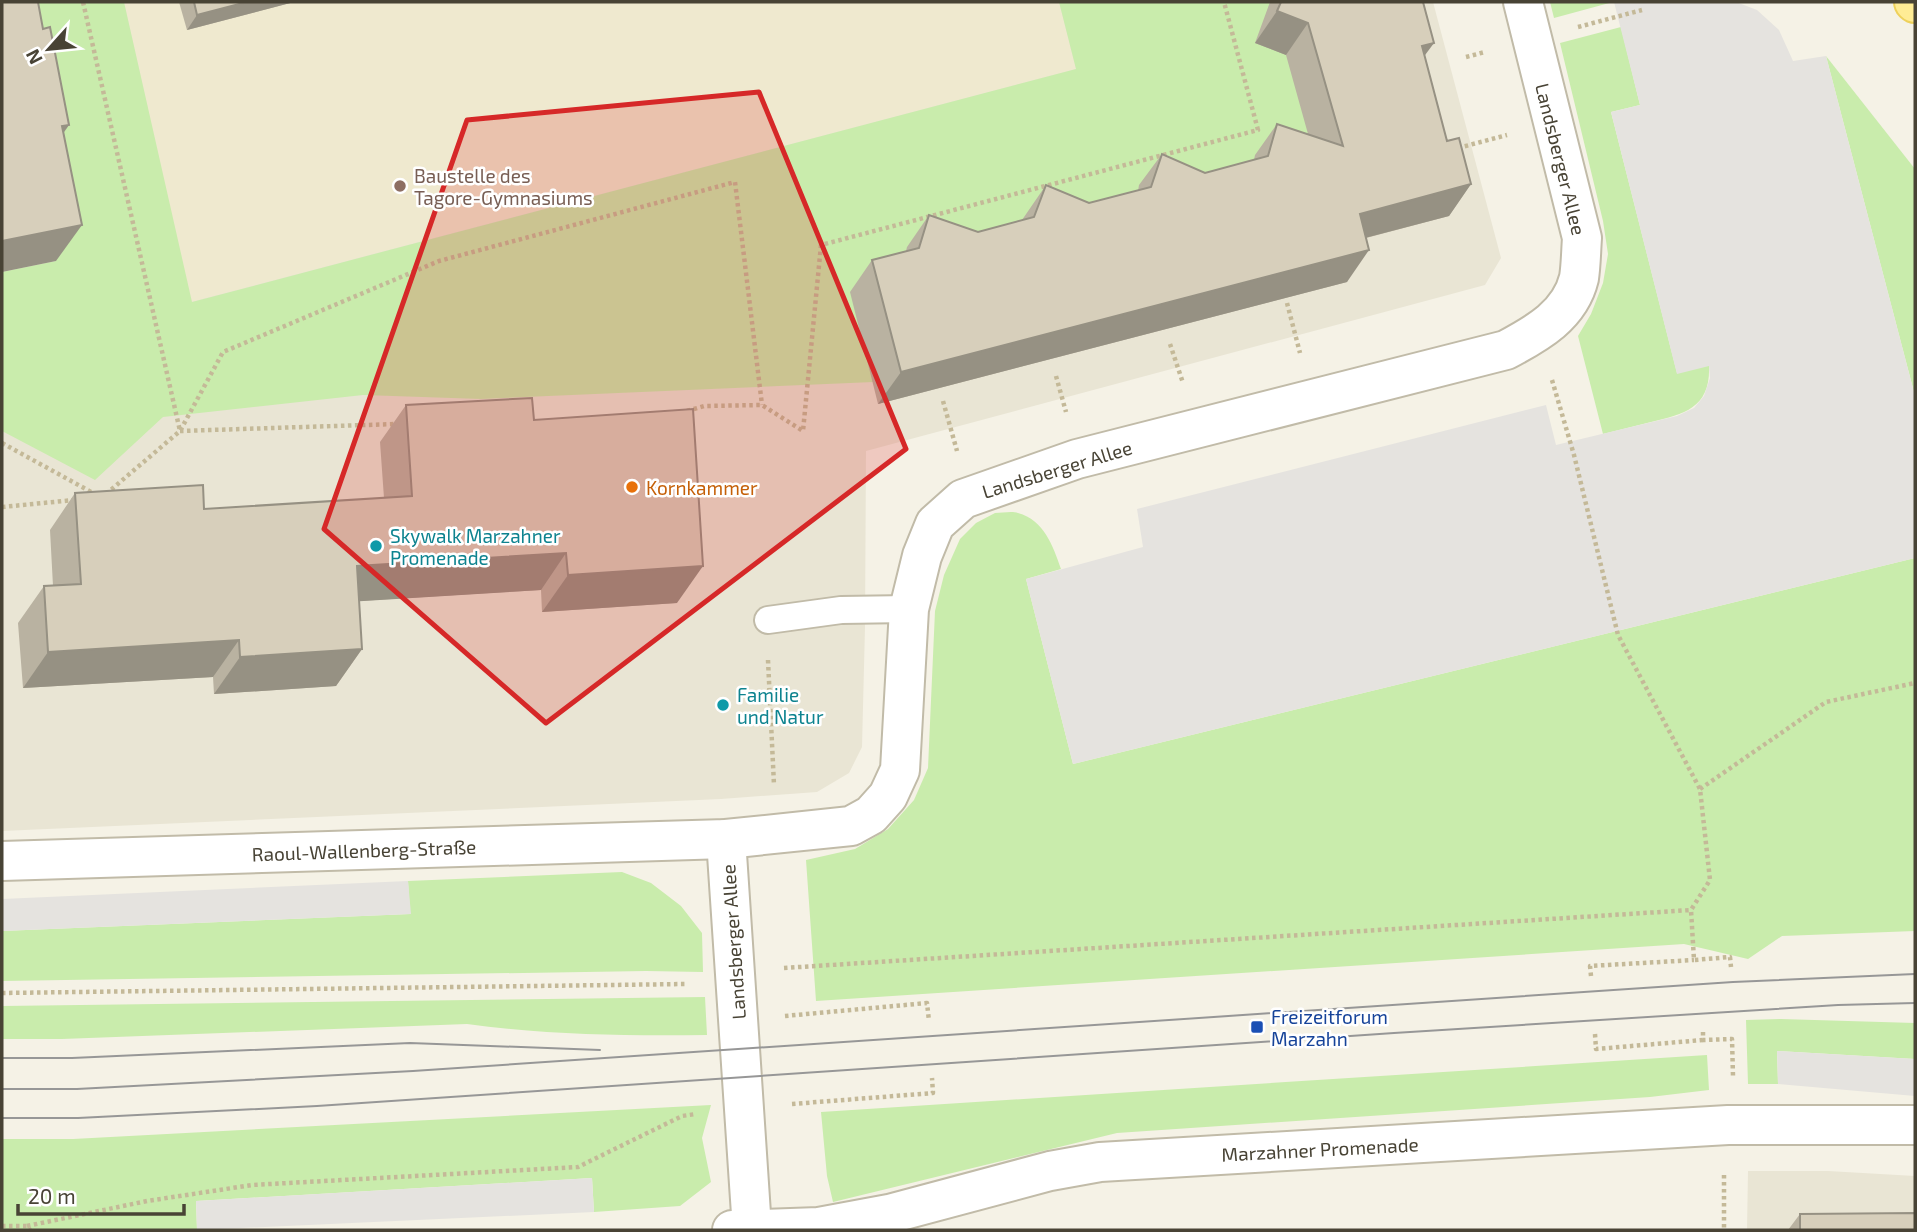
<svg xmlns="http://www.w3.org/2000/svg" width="1917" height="1232" font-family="'Exo 2',sans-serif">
<rect width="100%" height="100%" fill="#f5f2e6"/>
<g fill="#e9e5d4">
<path d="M2,2h1431l68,256 -16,27 -619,166 -1,176 -3,120 -13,26 -32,19 -96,7 -719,32z"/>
<path d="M1748,1171h80l87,5v54h-168z"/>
</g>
<path fill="#efe9cf" d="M124,2h935l17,67 -885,233z"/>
<g fill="#c9ecac">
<path d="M2,2h122l68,300 884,-233 -17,-67h214l12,49 45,88 -80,34 -232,60 -144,149 -393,17 -118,-4 -200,22 -68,63 -93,-49v-159l54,-11z"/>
<path d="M1550,2h63l-59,16z"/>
<path d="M1621,27l19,78 -29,7 66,261 32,-8c2,42 -23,49 -58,57 -16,4 -32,8 -48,12l-25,-98 13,-22 12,-31 5,-29 -5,-33 -43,-178z"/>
<path d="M1826,56l89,113v227z"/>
<path d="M995,513c7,0 17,-2 23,0 26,7 35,33 43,56l-35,10 47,185 842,-206v373l-133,5 -34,23 -64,-15 -868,57 -10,-141 49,-11 33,-20 26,-29 14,-32 7,-157 9,-36 16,-36 16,-16z"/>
<path d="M622,872l29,11 30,23 21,27 1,39 -57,-1 -644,10v-50l408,-17 -2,-33z"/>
<path d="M705,997l2,38c-80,1 -160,0 -240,-11l-405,15h-60v-33z"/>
<path d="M1781,1019l134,4v36l-138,-8 1,33h-30l-2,-64z"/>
<path d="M1707,1055l2,35 -59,7 -533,36 -284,69 -6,-26 -6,-64z"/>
<path d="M711,1105l-9,33 9,44 -31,24 -86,6 -2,-34 -396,23 1,29h-195v-91h71z"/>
</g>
<g fill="#e5e3df">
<path d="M1614,2h122l21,8 22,20 14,31 33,-5 89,340v162l-842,206 -47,-185 117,-32 -6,-38 409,-104 10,40 121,-29 17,-8 10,-12 6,-18 -1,-12 -32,8 -66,-262 29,-7z"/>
<path d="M408,881l3,33 -409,17v-32z"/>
<path d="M1777,1051l138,8v37l-137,-12z"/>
<path d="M592,1178l2,34 -397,18 -1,-29z"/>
</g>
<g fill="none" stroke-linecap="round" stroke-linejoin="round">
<g stroke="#c1bba8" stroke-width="30">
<path id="service" d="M768,620l73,-10 68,-1"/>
</g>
<g stroke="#c1bba8" stroke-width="42">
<g id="minor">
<path d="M726,839l26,390"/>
<path d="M2,861l724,-22 125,-13 20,-11 17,-19 12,-26 9,-161 13,-53 13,-32 28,-25 114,-40 429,-109c32,-17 64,-35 73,-72 2,-13 2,-27 3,-40l-59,-236"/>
<path d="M732,1230l87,-3 70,-13 161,-43 50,-9 628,-37h187"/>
</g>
</g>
<g stroke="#eed15b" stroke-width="42">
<path id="primary" d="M1914,2l1,1"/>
</g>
<g stroke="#c4b998" stroke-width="4.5" stroke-dasharray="3.5 3.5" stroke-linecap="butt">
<path d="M83,2l97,429"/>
<path d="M1578,27l64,-17"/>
<path d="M1466,57l19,-5"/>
<path d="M1458,148l49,-13"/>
<path d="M1287,303l13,50"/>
<path d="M1170,344l13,39"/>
<path d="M1056,376l10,36"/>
<path d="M1552,380l22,75 44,180 82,154 10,91 -19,30 3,50 36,-3 1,10"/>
<path d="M943,401l14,50"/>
<path d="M687,411l17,-5 58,-1 41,26 18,-186 437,-115 -34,-128"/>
<path d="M180,431l216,-7"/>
<path d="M2,443l91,50"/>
<path d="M106,494l74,-63 43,-79 216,-91 296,-79 27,223"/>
<path d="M2,507l72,-7"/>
<path d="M768,660l6,125"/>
<path d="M1700,789l126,-87 89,-19"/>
<path d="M784,968l907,-58"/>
<path d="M1591,976l-1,-10 104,-6"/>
<path d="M2,993l684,-9"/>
<path d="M785,1016l142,-13 2,18"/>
<path d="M1703,1032v8l29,-1 1,37"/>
<path d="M1595,1034l1,15 107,-9"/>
<path d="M792,1104l141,-11 -1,-15"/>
<path d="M1724,1175v55"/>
<path d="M2,1226h25l3,4"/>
<path d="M27,1226l120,-25 105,-16 326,-18 104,-51 14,-2"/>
</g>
<use href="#service" stroke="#fff" stroke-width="26"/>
<use href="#minor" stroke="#fff" stroke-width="38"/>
<use href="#primary" stroke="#ffec95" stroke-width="38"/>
<g stroke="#979797" stroke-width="2">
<path d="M2,1058h70l338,-15 190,7"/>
<path d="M2,1089h75l336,-18 1320,-89 182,-8"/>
<path d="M2,1118h76l239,-12 1077,-73 444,-28 77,-2"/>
</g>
</g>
<g fill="#b9b2a1">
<path d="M179,2h115l-107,28z"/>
<path d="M1270,2h153l1,54 23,85 24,43 -22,32 -83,22 -19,44 -469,122 -28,-112 22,-32 34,-9 1,-4 22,-32 49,17 44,-12 24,-35 43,18 49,-12 1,-6 23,-31 43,19 49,-13 1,-5 22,-31 31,10 -22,-79 -31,-12z"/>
<path d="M406,405l128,15 143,183 -135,9 -1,-22 -182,11 3,48 -26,37 -122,8 -1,-17 -190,11 -5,-65 26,-37h9l-3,-56 25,-37 129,16 180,-11 -4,-56z"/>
<path d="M1800,1214l115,16h-127z"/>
</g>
<g fill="#969183">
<path d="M247,2h47l-107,28 10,-15z"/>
<path d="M1277,11l31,12 -22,32 -31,-12z"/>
<path d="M1434,43l-23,31 11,-28z"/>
<path d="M69,125l-25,36 18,-35z"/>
<path d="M1471,184l-22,32 -111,29 22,-31z"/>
<path d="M82,225l-26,36 -54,11v-31z"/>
<path d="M1369,250l-22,32 -469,122 23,-32z"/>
<path d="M566,553l-25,37 -210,13 26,-37z"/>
<path d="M703,566l-26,37 -135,9 26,-37z"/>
<path d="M239,640l-26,37 -190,11 25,-36z"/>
<path d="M362,649l-26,37 -122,8 26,-37z"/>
</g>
<g fill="#d7cfbb" stroke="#969183" stroke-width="2">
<path d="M2,2h36l5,27 7,-2 19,98 -7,1 20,99 -80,16z"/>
<path d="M194,2h53l-50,13z"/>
<path d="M1281,2h142l11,41 -12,3 25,95 12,-3 12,46 -111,30 9,36 -468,122 -29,-112 47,-12 10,-33 49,17 56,-15 12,-32 43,18 62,-16 11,-33 43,19 63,-17 9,-32 66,22 -35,-123 -31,-12z"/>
<path d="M532,398l2,22 159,-11 10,157 -135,9 -2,-22 -209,13 5,83 -122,8 -1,-17 -191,12 -4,-66 37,-2 -6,-91 128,-8 1,24 208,-13 -6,-91z"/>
<path d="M1915,1213v17h-115v-16z"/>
</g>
<path fill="#d62828" fill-opacity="0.2" stroke="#d62828" stroke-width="5" stroke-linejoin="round" d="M759,92l147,357 -360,274 -222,-194 143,-409z"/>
<circle fill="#8d6e63" stroke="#fff" stroke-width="2.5" cx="400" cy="186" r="7"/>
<circle fill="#e8710a" stroke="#fff" stroke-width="2.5" cx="632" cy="487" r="7"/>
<g fill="#0f9aa8" stroke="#fff" stroke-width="2.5">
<circle cx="376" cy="546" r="7"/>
<circle cx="723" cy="705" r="7"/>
</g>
<rect fill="#1a4fb4" stroke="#fff" stroke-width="2.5" x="1250" y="1020" width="14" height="14" rx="3.5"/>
<g text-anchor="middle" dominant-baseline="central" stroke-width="5" stroke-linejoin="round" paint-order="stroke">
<g font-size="19" fill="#484335" stroke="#fff">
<text transform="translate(1561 159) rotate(76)">Landsberger Allee</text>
<text transform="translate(1057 469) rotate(-17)">Landsberger Allee</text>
<text transform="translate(364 850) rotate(-2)">Raoul-Wallenberg-Straße</text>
<text transform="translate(733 942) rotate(-94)">Landsberger Allee</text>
<text transform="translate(1320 1149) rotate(-3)">Marzahner Promenade</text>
</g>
<g font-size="19" fill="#785e54" stroke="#fff" text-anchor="start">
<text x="414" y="175">Baustelle des<tspan x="414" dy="22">Tagore-Gymnasiums</tspan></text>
</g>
<g font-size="19" fill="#c56008" stroke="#fff" text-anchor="start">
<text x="646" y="487">Kornkammer</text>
</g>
<g font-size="19" fill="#0d838f" stroke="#fff" text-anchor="start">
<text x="390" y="535">Skywalk Marzahner<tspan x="390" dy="22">Promenade</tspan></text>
<text x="737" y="694">Familie<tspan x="737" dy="22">und Natur</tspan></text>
</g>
<g font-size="19" fill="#164399" stroke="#fff" text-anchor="start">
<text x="1271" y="1016">Freizeitforum<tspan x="1271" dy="22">Marzahn</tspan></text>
</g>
</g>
<rect width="1917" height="1232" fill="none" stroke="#484335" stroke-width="7"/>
<g transform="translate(49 49) rotate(243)" stroke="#ffffff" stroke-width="5" paint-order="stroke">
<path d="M0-5L12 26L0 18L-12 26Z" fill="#484335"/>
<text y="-10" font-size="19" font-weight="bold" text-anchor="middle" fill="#484335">N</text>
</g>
<path d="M18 1204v10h166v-10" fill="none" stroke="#484335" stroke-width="3.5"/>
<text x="28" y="1204" font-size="21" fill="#484335" stroke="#ffffff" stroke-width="5" paint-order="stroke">20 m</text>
</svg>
